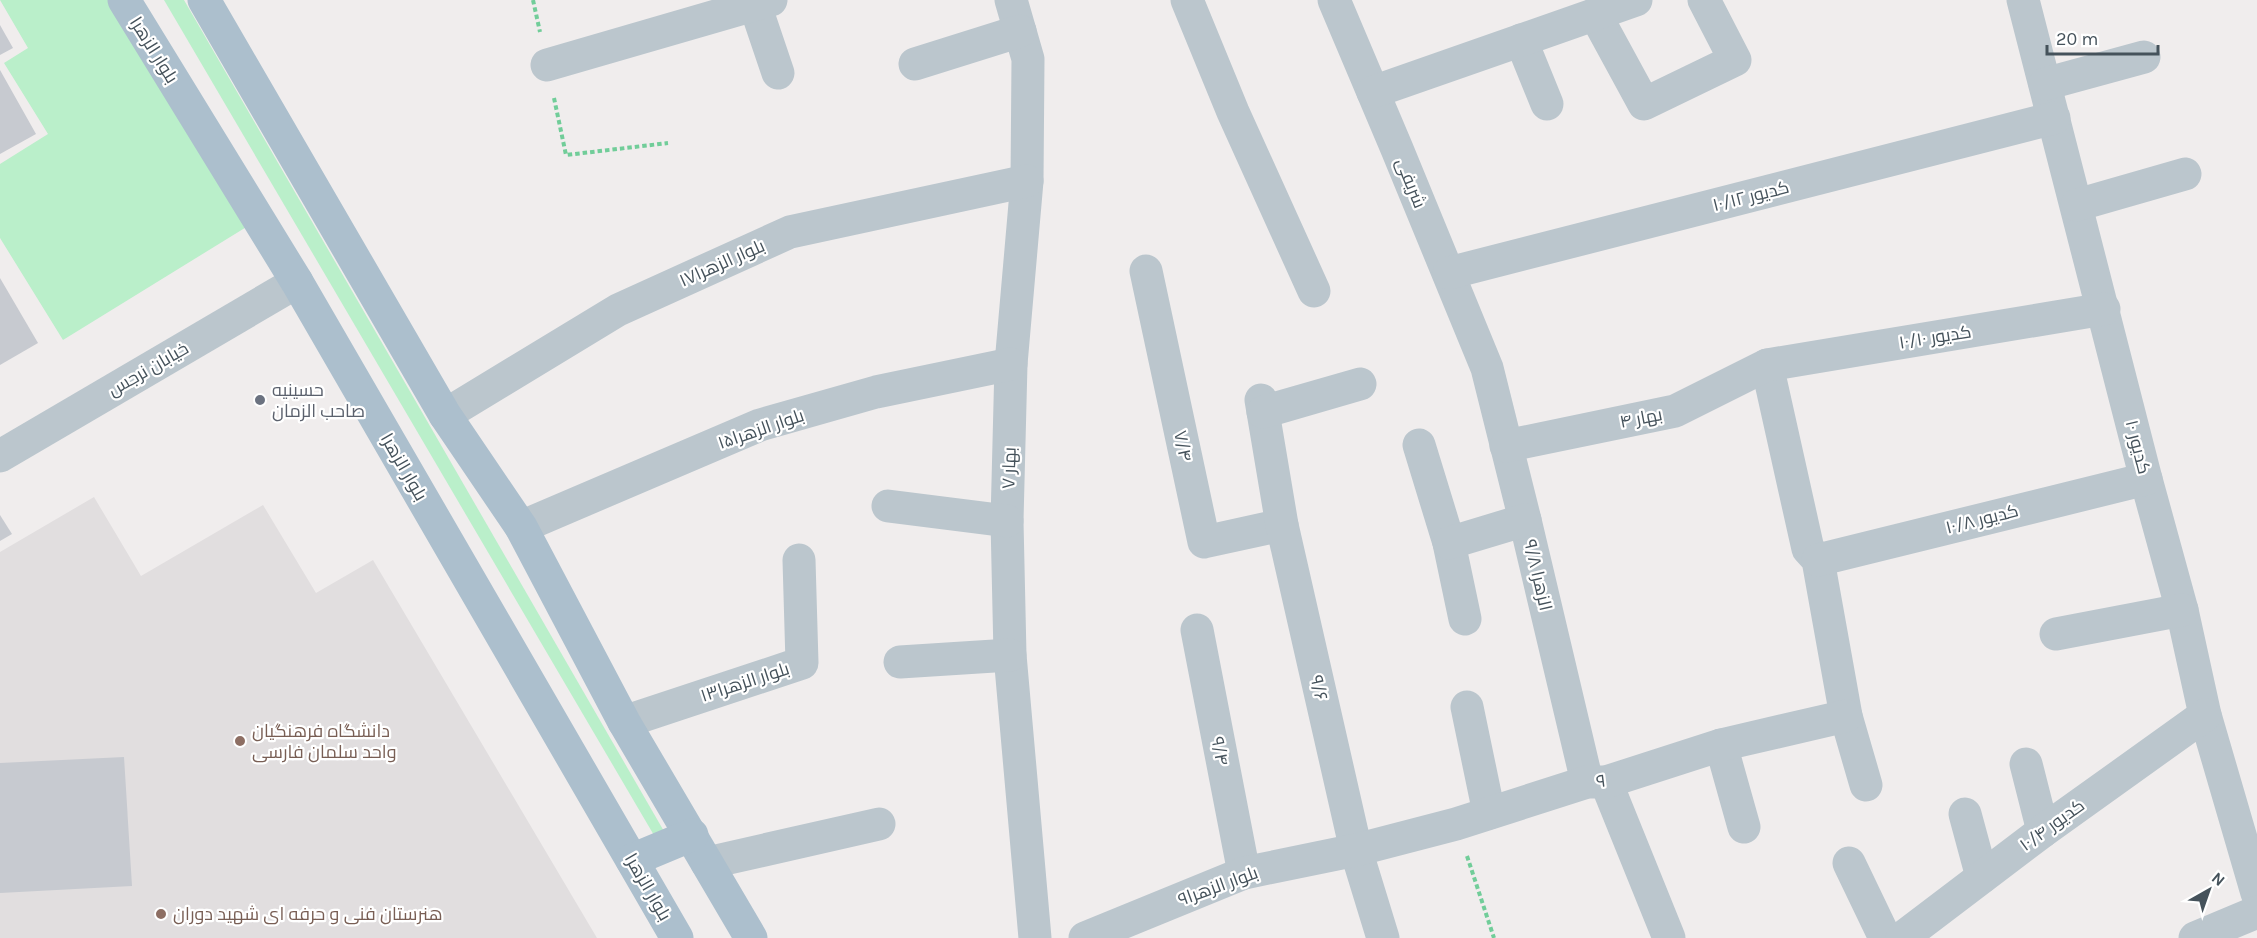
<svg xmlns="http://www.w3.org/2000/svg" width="2257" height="938" font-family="Karla,Cairo,sans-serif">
<rect width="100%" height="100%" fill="#f0eded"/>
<path fill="#e1dedf" d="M94,497l47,79 122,-71 53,88 57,-33 224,378h-597v-386z"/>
<g fill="#baefca">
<path d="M0,0h108l140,226 -185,114 -63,-102v-74l48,-30 -44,-71 24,-15z"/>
<path d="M164,0h20l481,833 -10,4z"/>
</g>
<g fill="#c7cad0">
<path d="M0,25l13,23 -13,7z"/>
<path d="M0,70l36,64 -36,20z"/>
<path d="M0,278l38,65 -38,22z"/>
<path d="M0,515l12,19 -12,7z"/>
<path d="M124,757l8,129 -132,7v-130z"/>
</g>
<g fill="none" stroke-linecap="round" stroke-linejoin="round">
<g stroke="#71cd99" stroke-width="4" stroke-dasharray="4.5 3" stroke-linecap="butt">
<path d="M533,0l7,32"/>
<path d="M554,98l12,57 102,-12"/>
<path d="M1467,856l27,82"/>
</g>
<g stroke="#bbc6cd" stroke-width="33">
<path d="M1011,0l17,59 -1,122 -16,183 -4,157 3,134 25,283"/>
<path d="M1187,0l46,112 81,179"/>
<path d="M1334,0l63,149 90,219 38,152 62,262"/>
<path d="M2023,0l123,479 36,131 23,105 52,178"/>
<path d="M755,5l23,68"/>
<path d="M1595,14l49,90 91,-44 -31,-60"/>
<path d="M1521,40l26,64"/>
<path d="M915,64l105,-33"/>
<path d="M547,65l224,-65"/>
<path d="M2045,84l99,-27"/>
<path d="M1373,92l263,-92"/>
<path d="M2077,205l108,-31"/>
<path d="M1146,271l58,271 78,-17"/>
<path d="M1449,273l605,-155"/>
<path d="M1767,365l41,184 10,11 28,156 20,69"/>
<path d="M1261,400l21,125 74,325 27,88"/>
<path d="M1263,412l97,-28"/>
<path d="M445,415l173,-105 172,-78 237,-51"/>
<path d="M1419,445l30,98 16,76"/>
<path d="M1506,446l169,-35 92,-46 337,-56"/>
<path d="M0,456l297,-174"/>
<path d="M888,506l119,15"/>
<path d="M521,527l239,-102 116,-33 135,-28"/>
<path d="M1449,543l76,-23"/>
<path d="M1818,560l328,-81"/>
<path d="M1197,630l47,243"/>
<path d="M2056,634l126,-24"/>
<path d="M900,662l110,-7"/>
<path d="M1467,707l22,106"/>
<path d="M624,722l178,-59 -3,-103"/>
<path d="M1721,745l23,82"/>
<path d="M2026,764l17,67"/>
<path d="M1606,782l63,156"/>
<path d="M1965,814l17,63"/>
<path d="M707,863l172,-39"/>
<path d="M1849,863l36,75"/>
<path d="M1085,938l159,-65 112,-23 100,-26 131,-42h19l115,-37 125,-29"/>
<path d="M1902,938l141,-107 162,-116"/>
<path d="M2195,938l62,-26"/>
</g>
<g stroke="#acbfcd" stroke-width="33">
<path d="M124,0l173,282 380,656"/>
<path d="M204,0l241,415 76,112 103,195 127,216"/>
<path d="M632,860l60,-25"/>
</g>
</g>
<circle fill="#6b7280" stroke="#fff" stroke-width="2" cx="260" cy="400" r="6"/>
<g fill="#8d6e63" stroke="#fff" stroke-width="2">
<circle cx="240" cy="741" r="6"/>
<circle cx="161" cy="914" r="6"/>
</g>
<g text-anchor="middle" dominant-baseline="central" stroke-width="4.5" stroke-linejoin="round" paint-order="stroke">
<g font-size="18" fill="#45525b" stroke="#fff">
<text transform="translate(154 50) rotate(58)">بلوار الزهرا</text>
<text transform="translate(1411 183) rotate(68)">شریفی</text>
<text transform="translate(1751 196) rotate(-14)">کدیور ۱۰/۱۲</text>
<text transform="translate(722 263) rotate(-24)">بلوار الزهرا۱۷</text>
<text transform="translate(1935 337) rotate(-9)">کدیور ۱۰/۱۰</text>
<text transform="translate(148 369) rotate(-30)">خیابان نرجس</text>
<text transform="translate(1641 418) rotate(-11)">بهار ۴</text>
<text transform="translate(761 429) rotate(-19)">بلوار الزهرا۱۵</text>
<text transform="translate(1183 446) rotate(78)">۷/۴</text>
<text transform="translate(2138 447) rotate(76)">کدیور ۱۰</text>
<text transform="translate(404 467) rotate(60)">بلوار الزهرا</text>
<text transform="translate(1009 468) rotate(-88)">بهار ۷</text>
<text transform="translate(1982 519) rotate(-14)">کدیور ۱۰/۸</text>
<text transform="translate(1538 575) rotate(77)">الزهرا ۹/۸</text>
<text transform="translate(745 682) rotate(-18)">بلوار الزهرا۱۳</text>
<text transform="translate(1319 688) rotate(77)">۹/۶</text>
<text transform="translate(1220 751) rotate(79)">۹/۴</text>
<text transform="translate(1601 781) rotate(-7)">۹</text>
<text transform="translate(2052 825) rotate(-36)">کدیور ۱۰/۴</text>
<text transform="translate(1218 886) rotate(-20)">بلوار الزهرا۹</text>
<text transform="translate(648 887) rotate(60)">بلوار الزهرا</text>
</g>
<g font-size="18" fill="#5b616d" stroke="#fff" text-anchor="start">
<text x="272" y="390">حسینیه<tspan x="272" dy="21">صاحب الزمان</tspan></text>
</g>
<g font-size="18" fill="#785e54" stroke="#fff" text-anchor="start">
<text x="252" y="731">دانشگاه فرهنگیان<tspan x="252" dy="21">واحد سلمان فارسی</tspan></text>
<text x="173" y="914">هنرستان فنی و حرفه ای شهید دوران</text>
</g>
</g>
<g transform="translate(2209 890) rotate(40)" stroke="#ffffff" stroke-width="4.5" paint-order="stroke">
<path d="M0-4.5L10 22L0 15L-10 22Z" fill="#45525b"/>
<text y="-9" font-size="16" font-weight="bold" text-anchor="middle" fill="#45525b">N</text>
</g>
<path d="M2047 45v9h111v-9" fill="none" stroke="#45525b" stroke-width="3"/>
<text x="2056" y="45" font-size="18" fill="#45525b" stroke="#ffffff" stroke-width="4.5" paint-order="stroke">20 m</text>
</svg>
